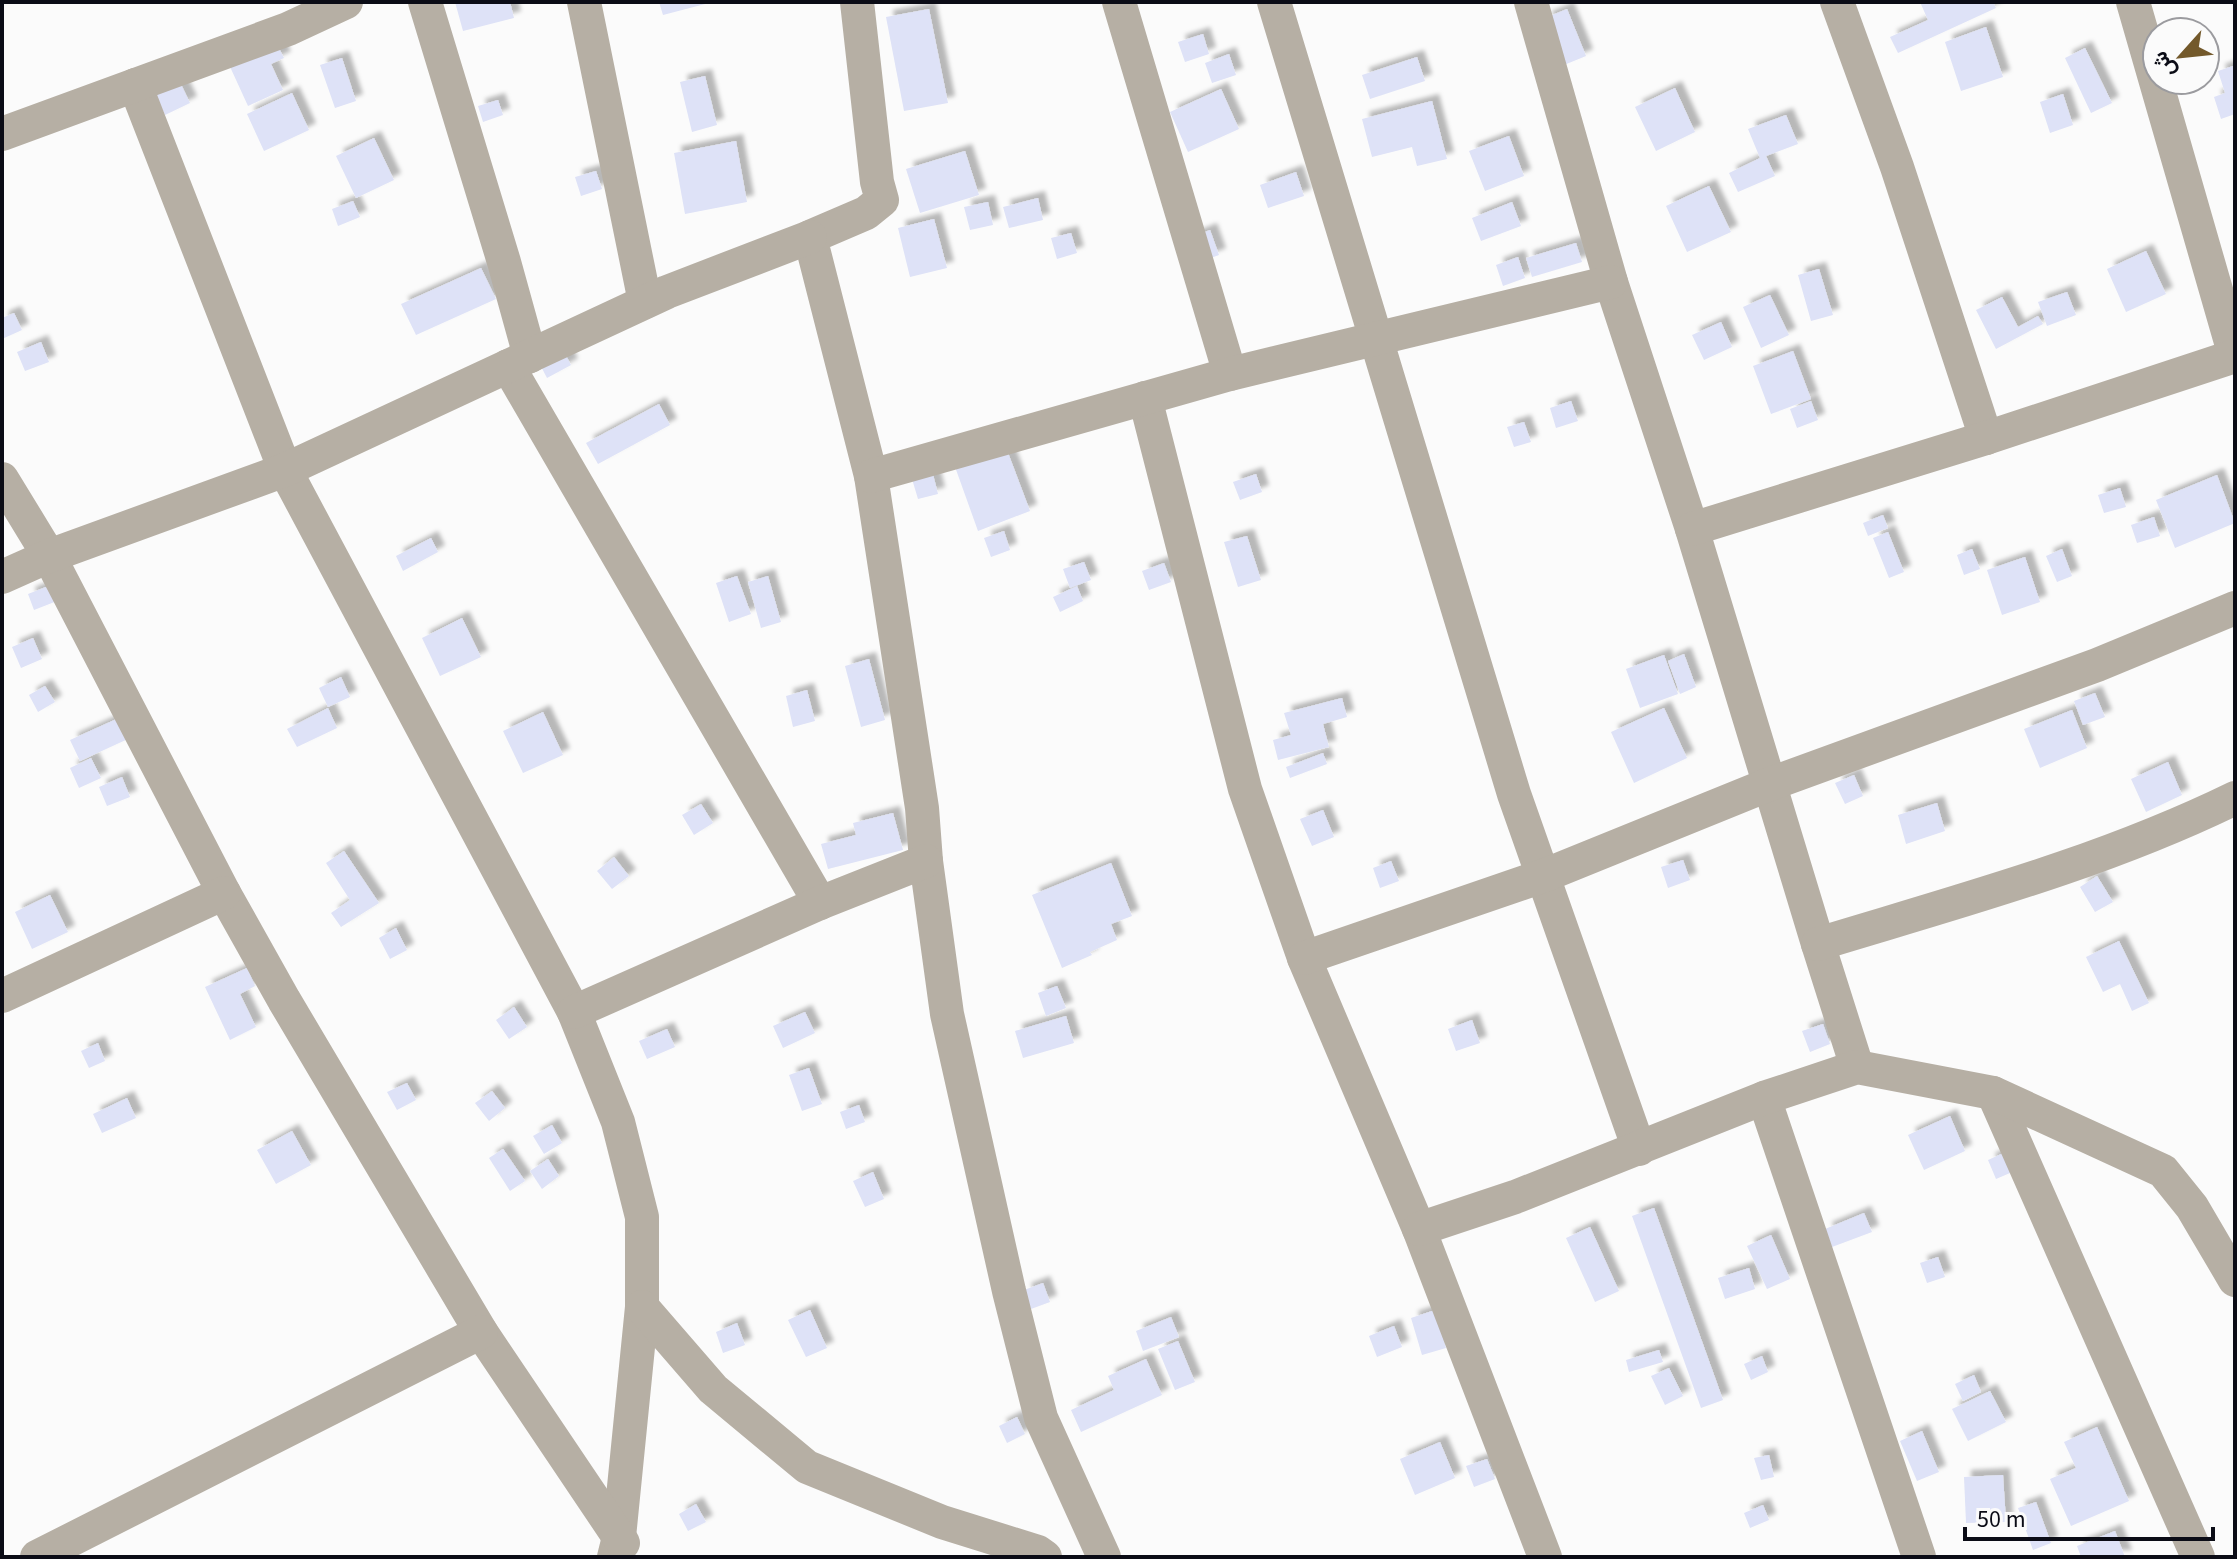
<svg xmlns="http://www.w3.org/2000/svg" width="2237" height="1559" font-family="'Source Sans 3',Vazirmatn,sans-serif">
<defs>
<filter id="shadow"><feDropShadow dx="7" dy="-7" stdDeviation="2" flood-color="#0004"/></filter>
</defs>
<rect width="100%" height="100%" fill="#fbfbfb"/>
<g fill="#dee2f7" filter="url(#shadow)">
<path d="M455,2h55l4,16 -51,13z"/>
<path d="M659,2h50v1l-46,12z"/>
<path d="M1920,2h73l3,6 -98,45 -8,-16 38,-17z"/>
<path d="M929,9l19,94 -44,8 -18,-94z"/>
<path d="M1567,9l19,47 -22,9 -19,-47z"/>
<path d="M1986,27l17,50 -42,14 -16,-49z"/>
<path d="M1203,34l6,20 -24,8 -7,-20z"/>
<path d="M273,37l11,21 -13,6 12,26 -35,16 -22,-48z"/>
<path d="M2085,48l27,55 -21,10 -26,-55z"/>
<path d="M1229,54l7,21 -24,8 -7,-20z"/>
<path d="M1417,57l8,24 -55,18 -8,-24z"/>
<path d="M342,58l14,43 -21,7 -15,-43z"/>
<path d="M2233,66l2,7v41l-14,5 -7,-22 11,-4 -7,-22z"/>
<path d="M175,72l15,31 -25,12 -15,-32z"/>
<path d="M705,76l12,49 -25,7 -12,-50z"/>
<path d="M1675,88l20,44 -39,19 -21,-44z"/>
<path d="M1221,89l18,40 -51,23 -18,-40z"/>
<path d="M292,93l17,37 -45,21 -17,-37z"/>
<path d="M2063,94l10,31 -23,8 -10,-31z"/>
<path d="M498,100l5,15 -20,7 -5,-16z"/>
<path d="M1432,101l15,58 -30,7 -5,-19 -40,10 -10,-38z"/>
<path d="M1786,115l12,29 -32,12 9,20 -37,16 -9,-19 31,-15 -12,-29z"/>
<path d="M1509,136l15,40 -39,15 -16,-40z"/>
<path d="M374,138l20,42 -38,18 -20,-42z"/>
<path d="M736,141l11,61 -62,12 -11,-61z"/>
<path d="M965,151l14,44 -59,18 -14,-44z"/>
<path d="M596,171l6,18 -21,7 -6,-19z"/>
<path d="M1296,172l8,24 -36,12 -8,-23z"/>
<path d="M1709,186l22,46 -44,20 -21,-46z"/>
<path d="M1038,198l5,22 -34,8 -6,-21z"/>
<path d="M353,201l7,16 -22,9 -6,-17z"/>
<path d="M988,202l5,23 -23,5 -6,-23z"/>
<path d="M1512,202l9,24 -40,15 -9,-23z"/>
<path d="M934,219l13,49 -37,9 -12,-49z"/>
<path d="M1210,230l9,25 -19,7 -10,-24z"/>
<path d="M1071,233l6,20 -20,6 -6,-21z"/>
<path d="M1576,243l6,19 -50,15 -6,-19z"/>
<path d="M2146,251l20,43 -40,18 -19,-43z"/>
<path d="M1518,257l7,21 -22,8 -7,-21z"/>
<path d="M481,268l15,31 -80,36 -15,-31z"/>
<path d="M1819,269l14,46 -22,6 -13,-46z"/>
<path d="M2067,292l9,23 -29,11 -9,-24z"/>
<path d="M1770,295l19,40 -28,13 -18,-41z"/>
<path d="M2002,297l16,30 20,-11 5,8 -47,25 -20,-39z"/>
<path d="M14,313l8,17 -20,9v-21z"/>
<path d="M1721,322l11,25 -28,13 -12,-25z"/>
<path d="M558,341l13,24 -24,13 -13,-25z"/>
<path d="M41,342l8,20 -24,9 -8,-19z"/>
<path d="M1793,351l18,48 -40,15 -18,-48z"/>
<path d="M1571,401l7,20 -22,7 -6,-20z"/>
<path d="M1811,401l7,19 -21,8 -7,-19z"/>
<path d="M659,404l11,21 -72,39 -12,-21z"/>
<path d="M1524,422l7,20 -17,5 -7,-20z"/>
<path d="M1005,445l25,66 -52,20 -24,-67z"/>
<path d="M930,463l8,31 -20,5 -9,-30z"/>
<path d="M1256,474l6,18 -22,8 -7,-18z"/>
<path d="M2217,475l18,48 -60,25 -19,-48z"/>
<path d="M2120,488l6,19 -22,6 -6,-18z"/>
<path d="M1883,515l5,13 -20,8 -5,-13z"/>
<path d="M2154,517l6,19 -23,7 -6,-18z"/>
<path d="M1004,531l6,19 -19,7 -7,-19z"/>
<path d="M1888,532l16,40 -15,6 -16,-40z"/>
<path d="M1247,536l14,44 -23,7 -14,-45z"/>
<path d="M431,538l7,14 -35,19 -7,-15z"/>
<path d="M1972,549l8,20 -16,6 -7,-20z"/>
<path d="M2062,549l10,27 -15,6 -11,-26z"/>
<path d="M2025,557l15,45 -38,13 -15,-45z"/>
<path d="M1084,562l7,18 -21,8 -7,-19z"/>
<path d="M1164,563l7,19 -22,8 -7,-19z"/>
<path d="M737,576l14,38 -22,8 -13,-39z"/>
<path d="M768,576l13,46 -20,6 -13,-46z"/>
<path d="M51,585l6,16 -23,9 -6,-16z"/>
<path d="M1077,586l6,15 -23,11 -7,-15z"/>
<path d="M462,618l19,39 -41,19 -18,-38z"/>
<path d="M33,638l9,21 -21,9 -9,-21z"/>
<path d="M1684,654l12,33 -16,7 -12,-33z"/>
<path d="M1664,655l14,39 -38,14 -14,-39z"/>
<path d="M869,659l16,61 -24,7 -16,-61z"/>
<path d="M341,677l9,20 -22,10 -9,-19z"/>
<path d="M45,686l10,16 -17,10 -9,-17z"/>
<path d="M807,690l8,31 -22,6 -7,-31z"/>
<path d="M2095,693l10,24 -22,8 -9,-24z"/>
<path d="M1342,698l5,19 -24,7 6,23 -51,13 -5,-20 18,-5 -7,-22z"/>
<path d="M328,708l9,20 -40,19 -10,-18z"/>
<path d="M1664,708l23,50 -53,25 -23,-51z"/>
<path d="M2072,710l15,38 -47,20 -16,-39z"/>
<path d="M543,712l20,43 -40,18 -20,-42z"/>
<path d="M121,717l9,21 -50,23 -10,-21z"/>
<path d="M1323,753l4,11 -37,14 -4,-11z"/>
<path d="M91,758l10,20 -22,10 -9,-20z"/>
<path d="M2168,762l14,33 -36,17 -15,-33z"/>
<path d="M1854,775l9,21 -18,8 -10,-21z"/>
<path d="M122,777l8,20 -23,9 -8,-19z"/>
<path d="M1937,803l8,28 -39,13 -8,-29z"/>
<path d="M701,804l12,19 -19,12 -12,-20z"/>
<path d="M1323,810l11,27 -22,9 -12,-27z"/>
<path d="M893,813l10,37 -75,19 -7,-25 35,-9 -3,-12z"/>
<path d="M344,851l35,52 -38,24 -10,-14 19,-13 -24,-37z"/>
<path d="M614,857l15,19 -17,13 -15,-18z"/>
<path d="M1683,860l7,20 -22,8 -7,-21z"/>
<path d="M1391,861l8,20 -19,7 -7,-20z"/>
<path d="M1111,863l21,53 -21,8 6,16 -27,12 2,3 -30,13 -30,-73z"/>
<path d="M2097,876l16,26 -18,10 -15,-25z"/>
<path d="M50,895l18,37 -36,17 -17,-37z"/>
<path d="M396,928l11,22 -17,9 -11,-21z"/>
<path d="M2119,941l30,62 -17,8 -12,-27 -17,8 -17,-35z"/>
<path d="M247,968l8,18 -15,8 16,33 -26,13 -25,-53z"/>
<path d="M1057,986l9,22 -20,8 -8,-23z"/>
<path d="M514,1007l13,20 -18,12 -13,-19z"/>
<path d="M805,1012l10,21 -32,15 -10,-22z"/>
<path d="M1066,1016l8,27 -51,15 -8,-27z"/>
<path d="M1472,1020l8,23 -24,8 -8,-22z"/>
<path d="M1823,1024l7,20 -20,8 -8,-21z"/>
<path d="M667,1029l8,18 -28,12 -8,-18z"/>
<path d="M98,1043l7,18 -16,7 -8,-17z"/>
<path d="M809,1068l13,36 -20,7 -13,-36z"/>
<path d="M407,1083l9,17 -19,10 -10,-18z"/>
<path d="M492,1091l13,17 -16,13 -14,-18z"/>
<path d="M127,1098l9,20 -34,15 -9,-19z"/>
<path d="M859,1105l6,17 -19,7 -6,-17z"/>
<path d="M1950,1116l15,35 -41,19 -16,-35z"/>
<path d="M552,1125l10,18 -18,11 -11,-18z"/>
<path d="M292,1131l19,34 -35,19 -19,-34z"/>
<path d="M503,1149l22,32 -15,10 -21,-33z"/>
<path d="M2008,1151l9,19 -21,9 -8,-19z"/>
<path d="M548,1159l11,17 -17,13 -12,-18z"/>
<path d="M873,1172l11,27 -19,8 -12,-26z"/>
<path d="M1654,1208l69,192 -22,8 -69,-192z"/>
<path d="M1864,1213l8,19 -40,15 -7,-18z"/>
<path d="M1590,1227l29,64 -24,11 -29,-64z"/>
<path d="M1771,1235l19,44 -23,10 -20,-43z"/>
<path d="M1938,1257l7,20 -18,6 -7,-20z"/>
<path d="M1749,1268l6,21 -30,10 -7,-21z"/>
<path d="M1043,1283l7,19 -19,7 -7,-19z"/>
<path d="M810,1310l17,38 -21,9 -18,-37z"/>
<path d="M1435,1310l11,38 -24,7 -11,-37z"/>
<path d="M1171,1317l8,20 -36,14 -7,-20z"/>
<path d="M737,1323l8,22 -22,8 -7,-21z"/>
<path d="M1394,1326l8,21 -25,10 -8,-21z"/>
<path d="M1178,1341l17,41 -20,8 -17,-41z"/>
<path d="M1659,1350l4,12 -34,10 -3,-12z"/>
<path d="M1762,1356l6,16 -17,8 -7,-16z"/>
<path d="M1146,1359l16,36 -81,37 -10,-22 43,-20 -6,-14z"/>
<path d="M1669,1368l14,28 -18,9 -14,-29z"/>
<path d="M1974,1375l7,17 -18,9 -8,-17z"/>
<path d="M1990,1391l16,31 -38,19 -16,-32z"/>
<path d="M1017,1417l8,17 -18,9 -8,-17z"/>
<path d="M2097,1427l32,74 -58,25 -21,-47 26,-11 -12,-26z"/>
<path d="M1922,1431l17,41 -22,9 -17,-40z"/>
<path d="M1440,1442l15,36 -40,17 -15,-36z"/>
<path d="M1769,1455l5,22 -13,3 -7,-22z"/>
<path d="M1487,1459l8,20 -21,8 -8,-21z"/>
<path d="M2003,1475l3,47 -40,1 -2,-46z"/>
<path d="M2036,1502l15,41 -18,7 -15,-42z"/>
<path d="M696,1504l10,18 -18,9 -9,-17z"/>
<path d="M1763,1505l6,15 -19,8 -6,-15z"/>
<path d="M2115,1531l10,26h-44l-4,-11z"/>
</g>
<g fill="none" stroke-linecap="round" stroke-linejoin="round">
<g stroke="#b6afa4" stroke-width="34">
<path d="M425,2l79,260 26,94"/>
<path d="M584,2l61,300"/>
<path d="M857,2l20,180 5,18 -16,13 -56,24 61,239 51,332 4,53 21,153 62,277 32,127 63,139"/>
<path d="M1119,2l111,372"/>
<path d="M1274,2l240,792 125,355"/>
<path d="M1531,2l80,280 81,247 126,415 39,123"/>
<path d="M1837,2l60,165 89,271"/>
<path d="M2133,2l102,354"/>
<path d="M135,85l150,385 289,542 44,110 24,95v90l-23,230 -5,20"/>
<path d="M2,134l286,-105 58,-27"/>
<path d="M508,366l312,537"/>
<path d="M1145,398l100,391 59,169 115,271 126,328"/>
<path d="M871,476l359,-102 381,-92"/>
<path d="M2,479l47,77 175,337 60,107 197,332 142,211"/>
<path d="M1692,529l294,-91 249,-82"/>
<path d="M2,577l47,-21 236,-86 382,-178 143,-55"/>
<path d="M1818,944c141,-43 284,-81 417,-146"/>
<path d="M1304,958l239,-82 227,-92 327,-119 138,-57"/>
<path d="M2,996l222,-103"/>
<path d="M574,1012l246,-109 106,-42"/>
<path d="M1993,1093l205,464"/>
<path d="M1764,1098l155,459"/>
<path d="M1419,1229l96,-32 249,-99 93,-31 136,26 170,78 29,36 43,73"/>
<path d="M642,1307l71,82 94,78 135,55 96,30 7,5"/>
<path d="M37,1557l444,-225"/>
</g>
</g>
<rect width="2237" height="1559" fill="none" stroke="#0b0c16" stroke-width="8"/>
<g transform="translate(2181 56) rotate(243)"><circle r="38" fill="#fbfbfb" stroke="#9b9b9f" stroke-width="2"/>
<path d="M0-6L14 30L0 20L-14 30Z" fill="#73592b"/>
<text y="-12" font-size="22" font-weight="bold" text-anchor="middle" fill="#0b0c16">ش</text>
</g>
<path d="M1965 1527v12h248v-12" fill="none" stroke="#0b0c16" stroke-width="4"/>
<text x="1977" y="1527" font-size="24" fill="#0b0c16" stroke="#fbfbfb" stroke-width="6" paint-order="stroke">50 m</text>
</svg>
